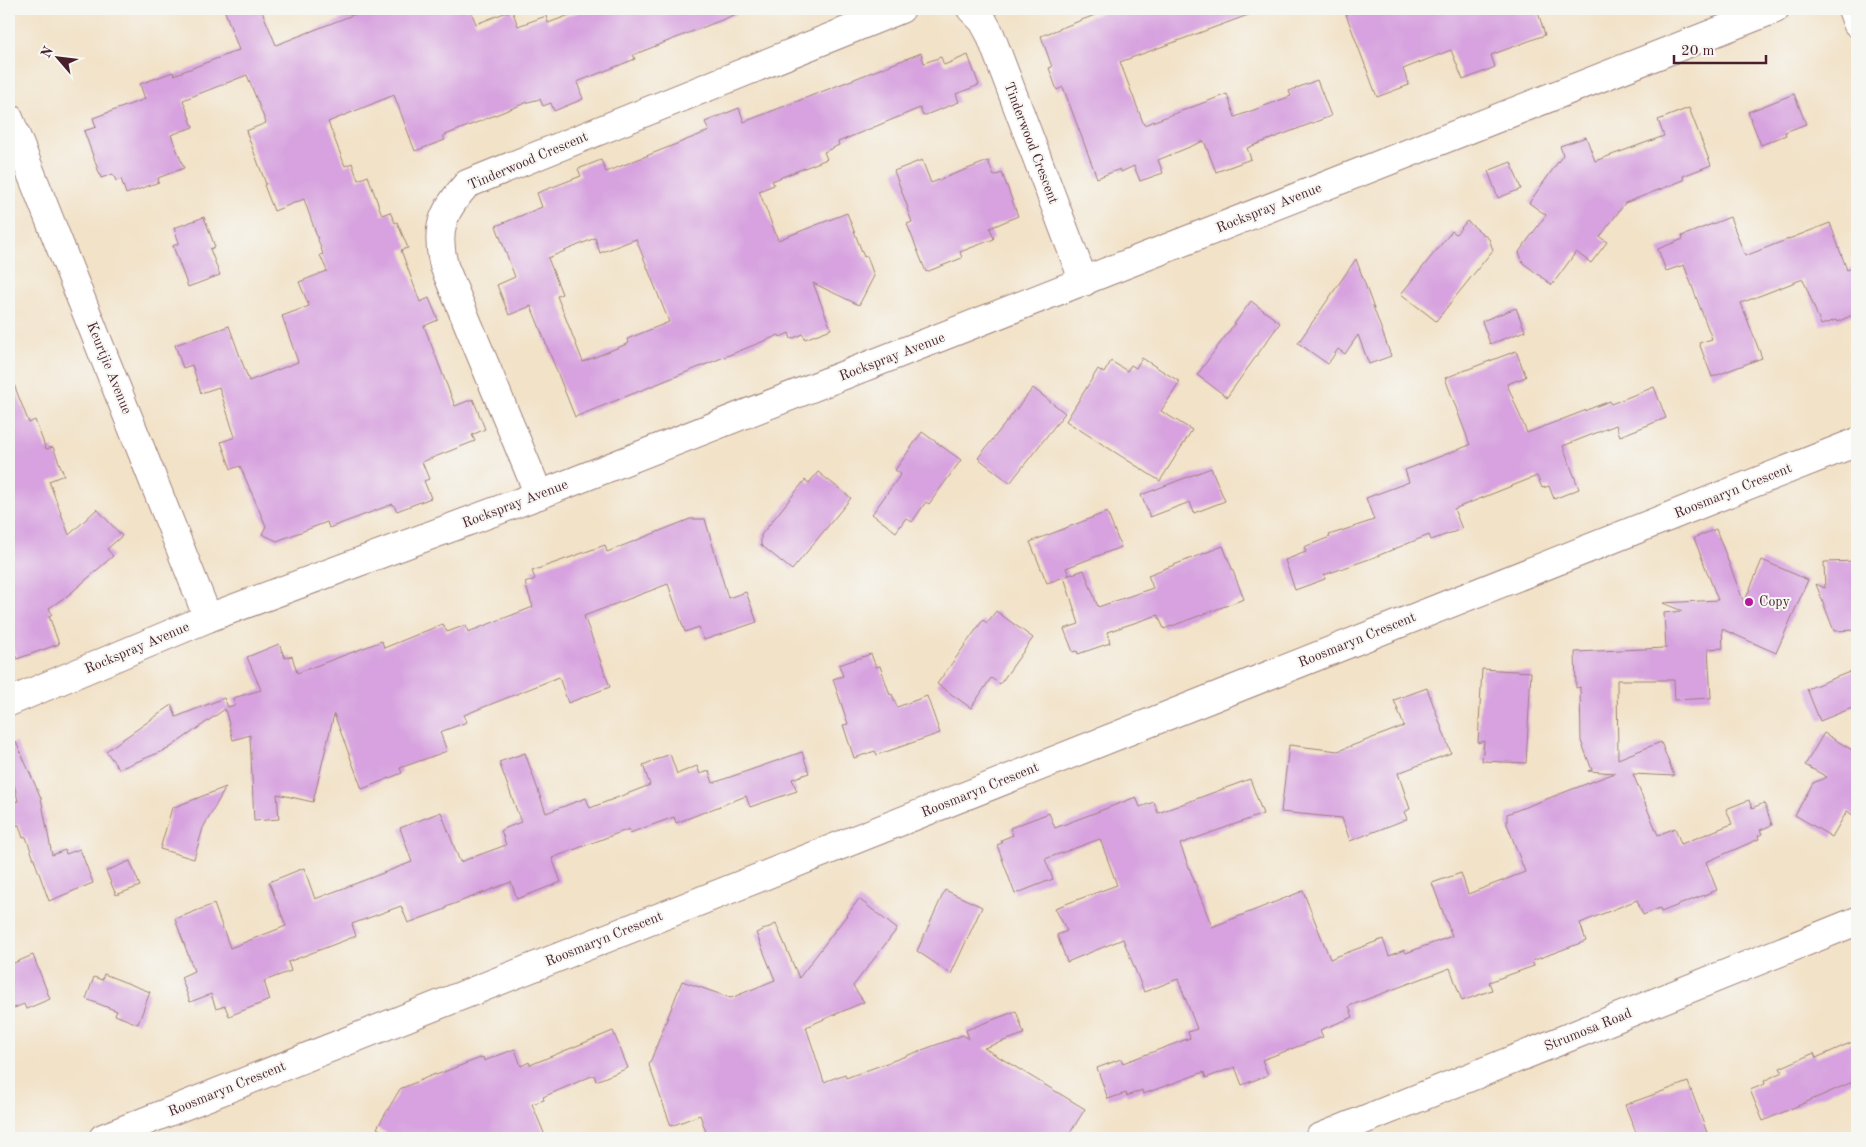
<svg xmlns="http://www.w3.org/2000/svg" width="1866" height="1147" font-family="'Old Standard TT',serif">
<rect width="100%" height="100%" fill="#f6f6f2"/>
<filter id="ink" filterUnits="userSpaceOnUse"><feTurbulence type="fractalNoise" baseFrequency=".02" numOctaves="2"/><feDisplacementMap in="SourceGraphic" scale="10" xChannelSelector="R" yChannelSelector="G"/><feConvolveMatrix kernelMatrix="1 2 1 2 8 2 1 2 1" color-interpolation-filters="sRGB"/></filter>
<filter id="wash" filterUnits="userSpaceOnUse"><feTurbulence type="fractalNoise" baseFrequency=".0096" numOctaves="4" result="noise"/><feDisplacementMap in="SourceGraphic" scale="20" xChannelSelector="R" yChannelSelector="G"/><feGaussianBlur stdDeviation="1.12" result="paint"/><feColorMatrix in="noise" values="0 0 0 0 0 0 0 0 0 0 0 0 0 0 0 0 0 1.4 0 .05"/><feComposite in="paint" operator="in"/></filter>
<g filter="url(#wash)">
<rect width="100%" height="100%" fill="#f2e2c8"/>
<g id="blocks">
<g fill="#d7a2df" fill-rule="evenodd">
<path d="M224,9h37l15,36 92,-36h102l6,15 36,-14 6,16 28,-10 2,7 38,-14h161v1l-114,45 2,4 -58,23 6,17 -29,12 -3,-8 -8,3 -3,-7 -12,3 -85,34 2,4 -30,11 -21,-56 -66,27 17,44 7,-3 6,17 10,-4 14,39 8,-3 5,11 2,-1 11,26 -7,2 19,52 9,-4 9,22 -14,6 31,80 18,-7 12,30 -13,6 3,6 -53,21 7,17 -5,2 7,17 -34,13 -4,-7 -64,24 -2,-6 -50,19 -15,-7 4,-8 -26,-60 -9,3 -10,-27 14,-5 -16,-50 -18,6 -9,-28 -9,3 -8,-23 54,-19 20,55 49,-19 -16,-46 27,-10 -10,-24 28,-11 -7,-16 3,-1 -19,-55 -30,12 -10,-26 2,-1 -20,-53 20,-8 -19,-48 -64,25 10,27 -22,8 13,33 -26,10 1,4 -33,12 -5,-15 -5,2 -3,-7 -12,4 -17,-47 12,-4 -3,-9 52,-19 -5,-15 33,-12 1,3 65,-25z"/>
<path d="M1110,9h148l1,2 -139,51 24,63 83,-31 8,23 56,-21 -2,-5 28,-11 14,36 -84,32 4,11 -35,13 -12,-31 -46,19 5,13 -23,8 -6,-15 -13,6 -1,-3 -23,9 -34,-91 -6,3 -8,-22 3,-1 -11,-31z"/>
<path d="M1344,9h193l8,26 -54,20 4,12 -32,13 -12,-30 -48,19 6,16 -32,12z"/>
<path d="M921,53l3,10 17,-6 3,8 24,-10 11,30 -23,9 3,8 -36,14 -3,-8 -82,34 1,3 -15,7 3,7 -55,22 2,4 -15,6 19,49 69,-27 17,44 3,-1 7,20 -15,29 -46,-22 18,46 -26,10 -2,-5 -12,5 -2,-6 -9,4 -1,-2 -204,82 -44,-111 -22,9 -12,-30 18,-8 -19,-51 46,-19 -5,-14 44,-17 -3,-7 23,-9 5,12 103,-41 -4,-9 34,-14 5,14zM595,238l5,15 36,-14 33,83 -42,17 2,4 -46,19 -26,-66 5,-2 -14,-36z"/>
<path d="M1794,94l12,30 -21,8 1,3 -25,10 -13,-33z"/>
<path d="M1689,108l22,57 -28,11 1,4 -59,23 -25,34 7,5 -16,21 -15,-11 -24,33 -29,-22 -4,-11 27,-37 -17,-12 34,-48 -3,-9 26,-9 9,24 69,-25 -6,-16z"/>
<path d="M922,160l9,23 57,-22 6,15 8,-3 16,43 -28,12 4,11 -34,13 2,6 -36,14 -19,-48 5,-2 -5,-13 1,-1 -14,-37z"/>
<path d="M1511,162l10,27 -23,9 -10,-27z"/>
<path d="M204,217l11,30 -5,2 10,26 -32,12 -15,-41 6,-3 -5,-15z"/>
<path d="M1730,217l15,39 85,-33 17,47 10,-4v47l-20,9 -1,-2 -15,5 -18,-46 -62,24 21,55 -50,19 -13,-34 13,-4 -28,-74 -18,6 -8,-22 25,-10 -1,-3z"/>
<path d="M1467,221l22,18 4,11 -57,71 -35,-27 51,-63 4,3z"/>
<path d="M1356,259l35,97 -22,8 -11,-29 -13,19 -7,-5 -10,15 -30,-21z"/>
<path d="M1251,301l29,22 -53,74 -30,-22z"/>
<path d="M1516,308l9,23 -35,13 -8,-23z"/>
<path d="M1516,351l10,26 -19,7 20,49 83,-32 1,3 43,-17 12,31 -46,18 -4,-11 -53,21 16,43 -25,10 -5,-13 -7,2 -5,-12 -83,33 8,20 -31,11 -2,-5 -57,23 -48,17 1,4 -30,11 -10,-30 21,-8 -2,-5 26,-10 -1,-2 45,-15 -8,-22 43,-16 -4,-12 65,-25 -25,-67z"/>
<path d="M1142,358l38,24 -19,29 31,19 -32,51 -94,-60 32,-52 6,4 7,-12 16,10 4,-6 5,3z"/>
<path d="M9,377h2l18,46 6,-3 11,29 7,-2 11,28 -15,6 20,54 28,-26 25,27 -15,13 6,7 -42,37 -22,15 3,6 -3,2 10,28 -42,15 -8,-22z"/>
<path d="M1033,388l32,25 -55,70 -32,-25z"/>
<path d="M922,432l39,28 -32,44 -3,-2 -14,20 -6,-4 -10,14 -24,-18 29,-40 -6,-4z"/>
<path d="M1211,468l14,33 -31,12 -4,-11 -40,15 -9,-22z"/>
<path d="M818,472l33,26 -59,72 -31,-25v-10l44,-55 4,3z"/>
<path d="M1107,512l14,35 -55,21 3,7 -3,1 18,-6 14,37 55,-19 -5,-13 75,-29 21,53 -80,30 -6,-14 -51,17 3,11 -32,11 -1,-3 -4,1 -9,-23 15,-5 -15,-47 -17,6 -17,-41z"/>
<path d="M690,519h15l23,79 18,-6 11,30 -53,18 -5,-13 -14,5 -17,-48 -84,32 26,71 -42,16 -9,-26 -95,38 3,7 -27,10 7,19 -47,17 2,5 -40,16 -28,-75 -21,88 -36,-8 2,25 -25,2 -4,-86 -17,5 -8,-31 -57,40 -49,20 -13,-18 66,-46 4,12 48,-19 4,9 7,-2 -2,-7 28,-8 -14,-33 32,-13 6,14 7,-2 5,17 85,-32 2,7 59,-24 4,8 19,-7 2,7 65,-25 -8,-24 10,-4 -3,-8 73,-26 2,7z"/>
<path d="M1716,529l28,74 18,-43 46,20 -32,73 -54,-24 1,19 -15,1 3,49 -36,2 -1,-20h-57l1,79 43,-17 13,34 -41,-2 25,61 17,-7 6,16 51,-20 -6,-15 23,-9 3,8 12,-5 8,22 -12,5 2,4 -4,2 1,3 -53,23 11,28 -56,22 -1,-4 -17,7 -6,-15 -57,23 6,18 -54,20 2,5 -45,16 3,8 -30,11 -12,-33 -101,38 4,11 -33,13 3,7 -61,23 6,15 -26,10 -7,-18 -29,11 -2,-6 -61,22 -1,-4 -15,6 -1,-3 -18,6 -11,-31 24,-9 2,4 67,-25 -2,-6 9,-3 -19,-50 -34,13 -21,-53 -56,23 -10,-27 10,-4 -12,-23 62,-23 -17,-46 -55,20 8,20 -38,15 -18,-49 5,-2 -1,-3 12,-5 -3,-7 39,-15 6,15 81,-31 4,10 14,-5 4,11 92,-34 13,35 -83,30 32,83 91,-36 27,68 53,-20 6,17 15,-6 2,3 46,-17 -20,-53 29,-10 7,21 57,-22 -18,-48v-10l108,-41 -27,-2 4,-1 -11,-29 -1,-54 -4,1 -1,-36 91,-4 -2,-35 18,-2 -19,-8 55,-3 -24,-62z"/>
<path d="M1857,561v69l-23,1 -18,-47 9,4 -1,-26z"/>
<path d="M996,611l37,27 -33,46 -9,-6 -20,30 -34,-24 46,-64 4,3z"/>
<path d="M871,654l5,13 4,-1 10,29 2,-1 5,13 30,-11 13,37 -63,22 -2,-4 -21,7 -11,-33 5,-1 -15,-45 10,-3 -4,-11z"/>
<path d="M1482,669l49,3 -5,91 -44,-2 2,-20 -6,2z"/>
<path d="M1857,669v37l-37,15 -13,-32z"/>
<path d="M1427,688l24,65 -53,20 12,36 -6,3 3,7 -57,22 -8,-23 -61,-6 8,-67 49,6 66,-25 -10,-26z"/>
<path d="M1824,733l33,20v65l-10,-7 -15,26 -37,-22 18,-32 14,-6 -22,-12z"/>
<path d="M16,742l25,56 11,57 13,-5 1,4 14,-5 13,34 -44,18 -23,-64 -3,1 -4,-13 -10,2v-24l9,-2 -9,-37v-19z"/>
<path d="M802,752l7,21 -17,6 5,12 -47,16 -4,-11 -70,27 -2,-6 -44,16 -1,-4 -61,23 -16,6 9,24 -44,17 -6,-17 -65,25v2l-38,14 -7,-17 -49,18 4,12 -68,26 3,9 -27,10 6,19 -41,16 -4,-10 -9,3 -5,-15 -21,8 -9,-25 13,-6 -19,-52 39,-15 16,44 56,-22 -17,-44 35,-14 11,31 97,-37 -12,-34 41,-16 19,50 46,-17 -5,-15 20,-8 -22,-60 26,-9 21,60 40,-15 4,10 60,-23 -7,-20 27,-11 7,20 20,-8 3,8 9,-3 4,12z"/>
<path d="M226,787l-23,41 -9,31 -34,-10 12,-41z"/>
<path d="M130,861l10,25 -24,9 -10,-24z"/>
<path d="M945,890l37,17 -31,67 -34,-23z"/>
<path d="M859,899l38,30 -44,57 11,16 -58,25 18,55 21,-8 1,4 117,-43 6,4 -3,-9 50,-19 8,23 -40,14 101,61 -18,29h-359l-8,-23 -29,11 -22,-61 33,-84 49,17 44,-18 -19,-47 20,-9 23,54z"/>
<path d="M33,955l17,44 -24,10 -2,-5 -15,6v-45z"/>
<path d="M104,974l46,18 -12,32 -23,-9 2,-4 -31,-12 8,-22 8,3z"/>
<path d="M613,1031l15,37 -32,13 -2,-6 -51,22 1,3 -12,4 14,34h-151l-18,-10 23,-39 35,-15 1,1 47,-18 1,4 31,-12 6,17 8,-4 1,3z"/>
<path d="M1857,1040v40l-94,41 -13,-31 15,-6 -1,-3 18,-9 -2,-4 34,-15 2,5z"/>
<path d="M1688,1082l21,56h-71l-13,-33z"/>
</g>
</g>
</g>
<g filter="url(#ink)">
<use href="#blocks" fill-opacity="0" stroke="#9e807a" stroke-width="1"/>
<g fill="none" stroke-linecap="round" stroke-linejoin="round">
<g stroke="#9e807a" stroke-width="30">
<g id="street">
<path d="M971,9l12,12 7,13 94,248"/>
<path d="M1852,9l5,14"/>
<path d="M9,118l199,500"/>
<path d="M539,495l-95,-229c-9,-37 -2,-54 23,-82l434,-175"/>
<path d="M9,702l199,-84 331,-123 1236,-486"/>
<path d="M103,1138l1754,-696"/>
<path d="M1319,1138l538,-217"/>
</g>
</g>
<use href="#street" stroke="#fff" stroke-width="28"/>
</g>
</g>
<circle fill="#b5179e" stroke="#f6f6f2" stroke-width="2" cx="1749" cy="602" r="5"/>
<g text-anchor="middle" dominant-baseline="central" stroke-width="4" stroke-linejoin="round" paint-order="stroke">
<g font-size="14" fill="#4a1f2b" stroke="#f6f6f2">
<text transform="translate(1031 143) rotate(69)">Tinderwood Crescent</text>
<text transform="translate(528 161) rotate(-23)">Tinderwood Crescent</text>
<text transform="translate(1269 208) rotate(-22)">Rockspray Avenue</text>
<text transform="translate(892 357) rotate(-21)">Rockspray Avenue</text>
<text transform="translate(109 368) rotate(68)">Keurtjie Avenue</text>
<text transform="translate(1733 491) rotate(-22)">Roosmaryn Crescent</text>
<text transform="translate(515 504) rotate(-21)">Rockspray Avenue</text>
<text transform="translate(1357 640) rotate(-22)">Roosmaryn Crescent</text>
<text transform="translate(137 648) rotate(-23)">Rockspray Avenue</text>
<text transform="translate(980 790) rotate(-22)">Roosmaryn Crescent</text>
<text transform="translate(604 939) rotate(-22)">Roosmaryn Crescent</text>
<text transform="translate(1588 1030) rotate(-22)">Strumosa Road</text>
<text transform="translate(227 1089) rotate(-22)">Roosmaryn Crescent</text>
</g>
<g font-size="14" fill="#4a1f2b" stroke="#f6f6f2" text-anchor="start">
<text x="1759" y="602">Copy</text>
</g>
</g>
<rect width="1866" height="1147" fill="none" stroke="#f6f6f2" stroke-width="30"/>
<g transform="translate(58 58) rotate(298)" stroke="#f6f6f2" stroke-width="4" paint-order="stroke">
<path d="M0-4L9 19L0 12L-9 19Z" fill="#4a1f2b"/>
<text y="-8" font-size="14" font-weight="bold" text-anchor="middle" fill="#4a1f2b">N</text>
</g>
<path d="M1674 55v8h92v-8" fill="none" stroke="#4a1f2b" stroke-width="2.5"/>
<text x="1681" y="55" font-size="15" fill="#4a1f2b" stroke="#f6f6f2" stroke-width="4" paint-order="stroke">20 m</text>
</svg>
